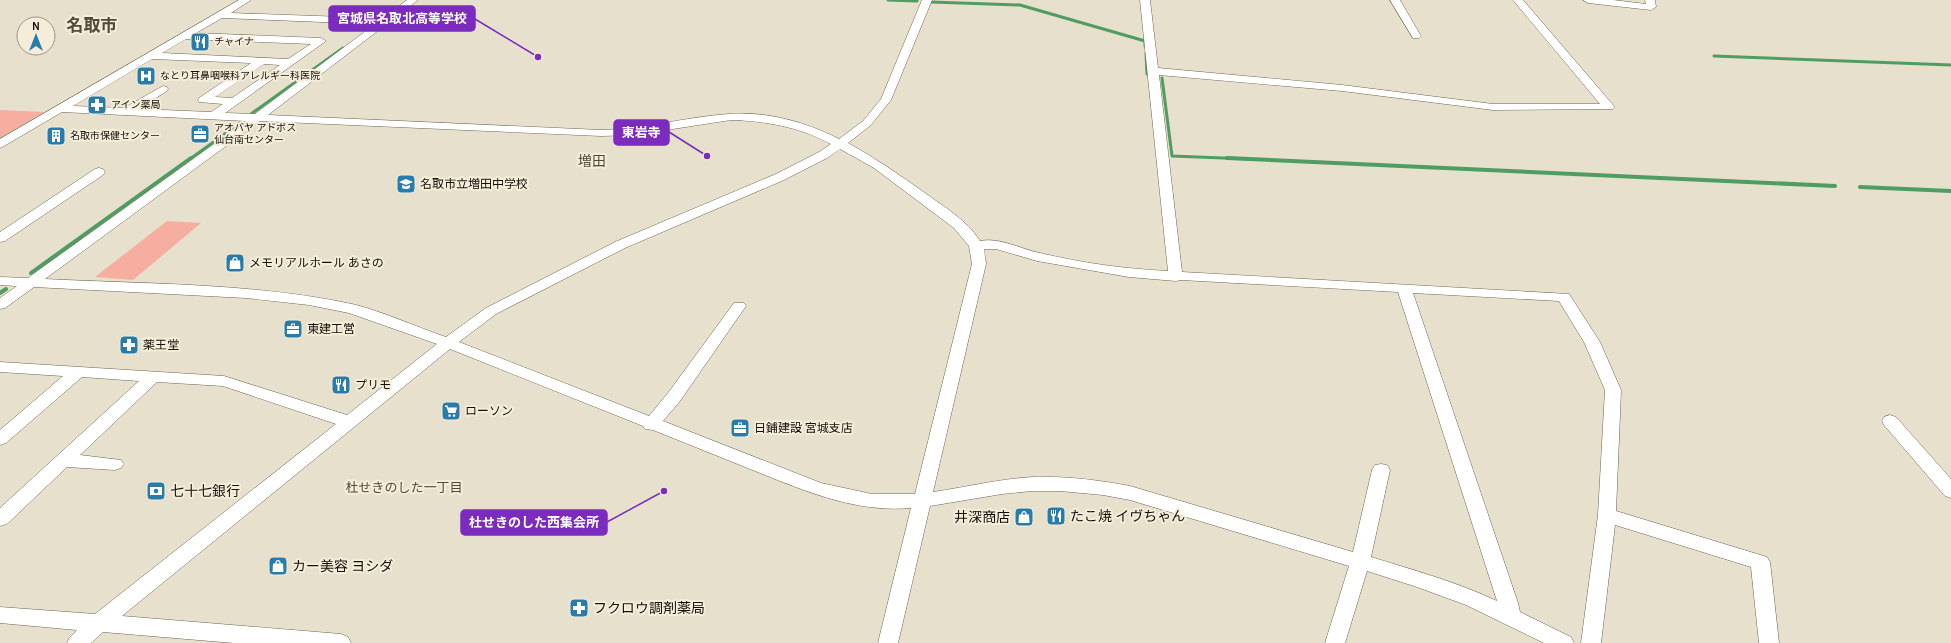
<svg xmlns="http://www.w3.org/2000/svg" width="1951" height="643" font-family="Karla,'Noto Sans JP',sans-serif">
<rect width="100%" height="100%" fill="#e7e0cc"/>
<g fill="#f5aea0">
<path d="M0,110l44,2 -44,26z"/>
<path d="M167,221l34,2 -68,57 -38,-3z"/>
</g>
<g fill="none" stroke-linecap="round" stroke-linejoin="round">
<g stroke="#4f9d62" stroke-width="3">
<path d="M888,0l29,1"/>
<path d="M931,2l89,3 125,36v5"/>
<path d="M1146,53l1,21"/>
<path d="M1714,56l237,9"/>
<path d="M1162,78l10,78 77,3"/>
<path d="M251,114l92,-66"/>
<path d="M190,159l50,-36"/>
</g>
<g stroke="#4f9d62" stroke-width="4">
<path d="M1227,158l608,28"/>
<path d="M1860,187l91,4"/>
<path d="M31,273l160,-115"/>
<path d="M0,293l6,-4"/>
</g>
<g stroke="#6b6453" stroke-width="1">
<g id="minor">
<path d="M239,0h12l-20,13 141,5 5,3 -5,3 -150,-6 -26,15 125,5 5,3 -101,72 30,1 152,-114h11l-150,115 333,15c44,-1 85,-13 128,-16 37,-3 77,8 110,25l24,-18 18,-22 41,-99h10l-41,100 -20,25 -23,18c27,15 52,32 77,50 19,14 42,27 55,48 20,-4 40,8 60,12 42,10 85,16 128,18l-28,-271h10l8,68 184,17 151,19h107l-87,-104h10l90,105 2,2 -2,2 -120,1 -151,-19 -183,-16 23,197 387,22 31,48 21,48 -5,121 151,46 3,5 9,81h-20l-8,-76 -136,-42 -14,118h-20l17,-128 7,-125 -21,-48 -25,-41 -146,-8 105,310 2,9 51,25 3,6h-30l-78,-38 -49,-18 -50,-16 -22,72h-20l24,-77 -219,-66 -27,-5 -43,-4h-28l-30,3 -72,12 -32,137h-20l33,-135c-55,5 -106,-17 -156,-37 -34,-14 -68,-27 -102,-41l-8,-1 -2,-3 -193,-77 -328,267 219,18 7,3 3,6h-117l-131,-11 -12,11h-24l3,-6 7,-7 -77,-7v-16l95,7 241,-190 -113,-38 -66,-4 -77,73 41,5 3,4 -3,4 -6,2 -48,-3 -60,57 -7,2v-18l139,-127 -57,-4 -76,66 -6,2v-15l63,-54 -63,-4v-10l224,14 123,39 90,-71 -88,-31 -40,-8 -63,-7 -212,-11 -29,21 -5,1v-11l17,-12 -17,-1v-8l28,1 218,-157 -184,-9 -58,34 -4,2v-9zM186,39l125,5 -23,15 -126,-6zM152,59l99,4 -52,35 -1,2 1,2 24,2 -12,8 -73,-3 29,-18 1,-2 -1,-2 -4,-1 -39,22 -51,-2zM264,64l16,1 -48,33 -17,-1zM731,120c35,1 69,7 100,24l-12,8 -43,22 -161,68 -129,66 -40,29c-30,-10 -64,-26 -94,-33 -99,-21 -207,-20 -307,-25l215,-158 341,15 33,-1zM840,149l34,19 80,60 15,18 3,18 -57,230h-43l-51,-11 -158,-62 17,-20 66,-95 -2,-3h-10l-66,90 -19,23 -190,-74 37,-28 129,-66 159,-68 43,-22zM984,249h12l41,12 92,16 47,4 5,-1 217,12 99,309c-40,-19 -84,-31 -126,-44l19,-87 -3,-5 -6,-1 -6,1 -3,5 -19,82 -223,-66c-32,-6 -64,-10 -97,-9 -34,2 -66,10 -100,15l53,-228z"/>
<path d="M1390,0h10l21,36 -2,2h-6z"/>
<path d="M1583,0h30l33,4 -1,-4h10l1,7 -5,3 -63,-7z"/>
<path d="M99,168l4,1 2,3 -2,3 -98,66 -5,1v-10l95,-63z"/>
<path d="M1890,415l6,2 55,62v19l-6,-2 -61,-71 -2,-4 2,-4z"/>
</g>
</g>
<use href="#minor" fill="#fff" fill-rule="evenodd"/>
</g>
<defs>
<g id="restaurant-square" transform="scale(1)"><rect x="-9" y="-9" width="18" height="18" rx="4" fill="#277cac" stroke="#f5edd9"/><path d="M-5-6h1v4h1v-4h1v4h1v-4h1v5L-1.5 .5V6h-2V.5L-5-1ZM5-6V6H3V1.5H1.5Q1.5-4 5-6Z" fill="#fff"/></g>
<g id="hospital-square" transform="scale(1)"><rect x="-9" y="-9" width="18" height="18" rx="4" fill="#277cac" stroke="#f5edd9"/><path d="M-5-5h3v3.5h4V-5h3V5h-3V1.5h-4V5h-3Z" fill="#fff"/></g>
<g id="pharmacy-square" transform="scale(1)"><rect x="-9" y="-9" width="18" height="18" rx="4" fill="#277cac" stroke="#f5edd9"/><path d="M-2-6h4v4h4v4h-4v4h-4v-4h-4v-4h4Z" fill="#fff"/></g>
<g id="office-square" transform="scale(1)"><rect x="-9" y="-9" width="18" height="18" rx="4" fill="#277cac" stroke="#f5edd9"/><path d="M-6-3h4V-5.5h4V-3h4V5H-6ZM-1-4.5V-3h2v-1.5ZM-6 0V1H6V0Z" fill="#fff"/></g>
<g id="building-square" transform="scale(1)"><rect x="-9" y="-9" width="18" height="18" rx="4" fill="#277cac" stroke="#f5edd9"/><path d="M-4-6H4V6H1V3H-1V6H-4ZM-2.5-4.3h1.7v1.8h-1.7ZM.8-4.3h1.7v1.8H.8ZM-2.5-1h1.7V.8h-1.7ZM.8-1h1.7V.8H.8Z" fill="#fff"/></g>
<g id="school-square" transform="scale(1)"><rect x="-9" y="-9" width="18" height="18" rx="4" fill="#277cac" stroke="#f5edd9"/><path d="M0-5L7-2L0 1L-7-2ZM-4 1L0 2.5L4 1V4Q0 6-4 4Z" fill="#fff"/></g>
<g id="shop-square" transform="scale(1)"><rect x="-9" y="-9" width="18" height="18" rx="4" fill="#277cac" stroke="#f5edd9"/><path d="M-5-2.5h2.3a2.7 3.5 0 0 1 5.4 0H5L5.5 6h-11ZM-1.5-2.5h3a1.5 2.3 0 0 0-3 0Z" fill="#fff"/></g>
<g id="supermarket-square" transform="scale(1)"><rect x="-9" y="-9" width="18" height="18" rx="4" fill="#277cac" stroke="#f5edd9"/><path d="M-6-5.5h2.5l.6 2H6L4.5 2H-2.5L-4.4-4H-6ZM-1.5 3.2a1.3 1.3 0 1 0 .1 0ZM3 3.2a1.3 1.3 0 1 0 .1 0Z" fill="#fff"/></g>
<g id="bank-square" transform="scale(1)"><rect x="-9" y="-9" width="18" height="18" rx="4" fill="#277cac" stroke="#f5edd9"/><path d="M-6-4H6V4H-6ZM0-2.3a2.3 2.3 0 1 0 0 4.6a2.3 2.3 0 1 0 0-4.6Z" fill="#fff"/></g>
</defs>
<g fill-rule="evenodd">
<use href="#restaurant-square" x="200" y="42"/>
<use href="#hospital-square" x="146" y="76"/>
<use href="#pharmacy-square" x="97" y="105"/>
<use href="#office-square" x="200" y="134"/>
<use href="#building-square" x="56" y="136"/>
<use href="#school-square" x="406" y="184"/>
<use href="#shop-square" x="235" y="263"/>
<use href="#office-square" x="293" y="329"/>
<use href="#pharmacy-square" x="129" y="345"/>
<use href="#restaurant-square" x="341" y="385"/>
<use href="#supermarket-square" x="451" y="411"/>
<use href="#office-square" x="740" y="428"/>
<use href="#bank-square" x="156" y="491"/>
<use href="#restaurant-square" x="1056" y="516"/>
<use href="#shop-square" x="1024" y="517"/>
<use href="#shop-square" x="278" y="566"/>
<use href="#pharmacy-square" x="579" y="608"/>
</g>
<g text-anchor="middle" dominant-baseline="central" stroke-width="4" stroke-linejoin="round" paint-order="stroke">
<g font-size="10" fill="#14110b" stroke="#f5edd9" text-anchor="start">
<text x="214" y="42">チャイナ</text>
<text x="160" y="76">なとり耳鼻咽喉科アレルギー科医院</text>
<text x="111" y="105">アイン薬局</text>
<text x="214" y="128">アオバヤ アドポス<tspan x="214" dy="12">仙台南センター</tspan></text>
<text x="70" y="136">名取市保健センター</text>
</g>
<g font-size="12" fill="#14110b" stroke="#f5edd9" text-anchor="start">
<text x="420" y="184">名取市立増田中学校</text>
<text x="249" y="263">メモリアルホール あさの</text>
<text x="307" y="329">東建工営</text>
<text x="143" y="345">薬王堂</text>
<text x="355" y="385">プリモ</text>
<text x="465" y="411">ローソン</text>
<text x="754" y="428">日鋪建設 宮城支店</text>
</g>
<g font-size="13" fill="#504a3a" stroke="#f5edd9">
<text x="404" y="487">杜せきのした一丁目</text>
</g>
<g font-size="14" fill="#504a3a" stroke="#f5edd9">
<text x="592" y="161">増田</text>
</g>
<g font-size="14" fill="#14110b" stroke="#f5edd9" text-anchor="start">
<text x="170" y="491">七十七銀行</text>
<text x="1070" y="516">たこ焼 イヴちゃん</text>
<text x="1010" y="517" text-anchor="end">井深商店</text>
<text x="292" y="566">カー美容 ヨシダ</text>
<text x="593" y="608">フクロウ調剤薬局</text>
</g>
<g font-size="17" font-weight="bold" fill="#504a3a" stroke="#f5edd9">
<text x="92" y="25">名取市</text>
</g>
</g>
<path fill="none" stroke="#7b2cbf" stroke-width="1.5" d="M538 57L475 19M707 156L669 132M664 491L607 522"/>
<g fill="#7b2cbf" stroke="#f5edd9" stroke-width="1.5">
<circle cx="538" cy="57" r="4"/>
<circle cx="707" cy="156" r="4"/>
<circle cx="664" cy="491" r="4"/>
</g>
<g fill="#7b2cbf" stroke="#7b2cbf" stroke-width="1.5">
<rect x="329" y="6" width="146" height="25" rx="4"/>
<rect x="614" y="120" width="55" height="25" rx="4"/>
<rect x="461" y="510" width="146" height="25" rx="4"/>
</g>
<g font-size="13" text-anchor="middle" font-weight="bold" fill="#fff">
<text x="402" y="23">宮城県名取北高等学校</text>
<text x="641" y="137">東岩寺</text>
<text x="534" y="527">杜せきのした西集会所</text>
</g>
<g transform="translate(36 36)"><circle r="19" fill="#f5edd9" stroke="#9b9587"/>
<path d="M0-3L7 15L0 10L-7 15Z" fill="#277cac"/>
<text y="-6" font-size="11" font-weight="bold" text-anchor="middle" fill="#14110b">N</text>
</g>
</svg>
